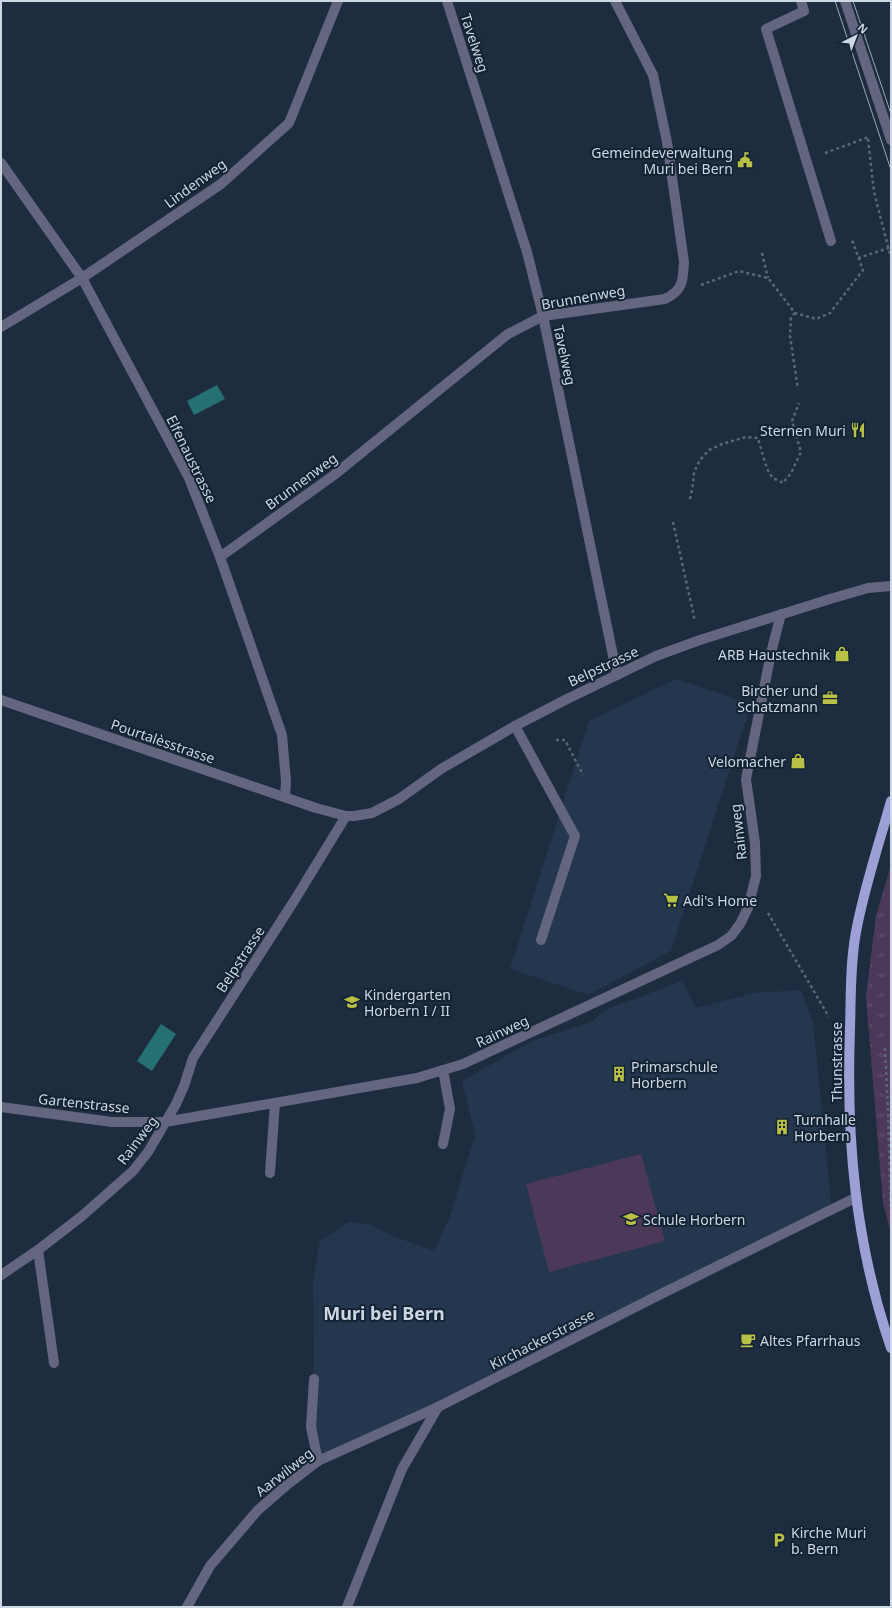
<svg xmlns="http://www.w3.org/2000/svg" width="892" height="1608" font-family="'Noto Sans',sans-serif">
<defs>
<pattern id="park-tufts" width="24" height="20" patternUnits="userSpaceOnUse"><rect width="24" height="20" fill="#4c395a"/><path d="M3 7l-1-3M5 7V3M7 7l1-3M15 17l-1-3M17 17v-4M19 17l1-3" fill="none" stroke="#655572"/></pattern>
</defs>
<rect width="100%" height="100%" fill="#1d2c3f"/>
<g fill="#24374f">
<path d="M676,679l75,25 -80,247 -83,44 -78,-26 79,-248z"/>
<path d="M682,981l14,27 58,-15 47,-3 12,32 19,188 -514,251 -7,-34 3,-48 -1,-98 7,-40 28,-19 21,2 24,12 41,15 16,-35 25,-81 -13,-54 70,-40 60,-19 13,-12z"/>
</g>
<path fill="url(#park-tufts)" d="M891,865v369l-8,-31 -17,-206 10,-81z"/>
<path fill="#4c395a" d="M641,1154l24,87 -116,31 -23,-88z"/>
<g fill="#257172">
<path d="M217,385l8,14 -31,16 -7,-14z"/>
<path d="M161,1024l15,10 -24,37 -15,-10z"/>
</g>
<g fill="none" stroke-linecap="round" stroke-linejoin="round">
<g stroke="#5a6778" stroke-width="2.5" stroke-dasharray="3 3" stroke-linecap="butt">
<path d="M868,139l6,53 17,66"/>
<path d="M825,153l44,-16"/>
<path d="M762,253l6,25"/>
<path d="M858,258l31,-10"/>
<path d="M701,285l38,-14 29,7 27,35 21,6 14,-6 33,-43 -11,-30"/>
<path d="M795,313l-4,4 -1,19 8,53"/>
<path d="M690,499l3,-15 1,-12 6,-12 9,-10 13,-6 24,-7 12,1c3,10 8,32 14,39 2,2 8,4 11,6l8,-10 10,-21 -9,-31 7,-18"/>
<path d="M673,522l22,99"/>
<path d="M556,740h9l18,35"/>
<path d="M768,913l61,104"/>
<path d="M885,1048l3,62 3,113"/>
</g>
<g stroke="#646680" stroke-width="10">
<path d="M447,1l80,251 16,64 74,359"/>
<path d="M801,1l3,10 -38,18 65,212"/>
<path d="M845,1l46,139"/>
<path d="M1,163l81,115 107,200 31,79 62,178 4,46 -1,16"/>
<path d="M1,327l81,-49 139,-94 68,-61 49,-122"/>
<path d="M220,557l114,-82 174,-141 35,-18 122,-17c18,-9 18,-18 19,-37l-17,-120 -14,-67 -38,-74"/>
<path d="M1,700l315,108 30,8h8l18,-3 27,-14 42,-30 74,-43 50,-26 91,-44 44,-16 130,-41 38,-11 23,-2"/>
<path d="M515,726l60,110 -34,104"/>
<path d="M1,1107l111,15h53l252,-44 46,-14 255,-119 13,-9 9,-12 8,-16 8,-32 -1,-33 -9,-64 25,-126 10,-39"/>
<path d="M443,1144l7,-35 -7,-39"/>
<path d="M270,1173l5,-70"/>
<path d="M38,1250l16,113"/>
<path d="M1,1275l37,-25 44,-34 51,-45 15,-19 28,-48 8,-18 9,-28 101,-157 52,-85"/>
<path d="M314,1379l-3,48 7,34"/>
<path d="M187,1607l23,-41 48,-56 30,-26 30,-23 120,-54"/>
<path d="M347,1607l55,-138 36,-62 223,-113 194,-96"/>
</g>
<path stroke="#9ca0d5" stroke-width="10" d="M891,801c-12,43 -27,87 -35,131 -6,32 -5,65 -6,97 -4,110 5,214 41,319"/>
<g stroke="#9da9b7" stroke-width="1">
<path d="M835,1l56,169"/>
<path d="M853,1l38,113"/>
</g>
</g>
<defs>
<g id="civic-bare" transform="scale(1.2)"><path d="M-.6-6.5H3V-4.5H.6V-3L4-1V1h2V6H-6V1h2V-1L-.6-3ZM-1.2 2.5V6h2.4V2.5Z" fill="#b9c046" stroke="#142334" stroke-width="2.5" paint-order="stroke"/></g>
<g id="restaurant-bare" transform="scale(1.2)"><path d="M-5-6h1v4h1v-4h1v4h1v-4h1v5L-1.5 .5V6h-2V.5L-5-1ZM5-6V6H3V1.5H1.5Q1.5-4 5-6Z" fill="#b9c046" stroke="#142334" stroke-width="2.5" paint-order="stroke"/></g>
<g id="shop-bare" transform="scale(1.2)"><path d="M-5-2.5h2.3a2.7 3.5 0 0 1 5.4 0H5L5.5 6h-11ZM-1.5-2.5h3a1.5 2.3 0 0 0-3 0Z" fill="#b9c046" stroke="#142334" stroke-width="2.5" paint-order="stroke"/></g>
<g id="office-bare" transform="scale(1.2)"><path d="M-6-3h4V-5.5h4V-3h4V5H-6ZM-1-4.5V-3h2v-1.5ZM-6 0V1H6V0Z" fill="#b9c046" stroke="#142334" stroke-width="2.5" paint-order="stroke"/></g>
<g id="supermarket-bare" transform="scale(1.2)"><path d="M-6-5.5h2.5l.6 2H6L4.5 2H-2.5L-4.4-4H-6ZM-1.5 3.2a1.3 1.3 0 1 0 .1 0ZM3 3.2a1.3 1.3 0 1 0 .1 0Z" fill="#b9c046" stroke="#142334" stroke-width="2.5" paint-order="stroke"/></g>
<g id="school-bare" transform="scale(1.2)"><path d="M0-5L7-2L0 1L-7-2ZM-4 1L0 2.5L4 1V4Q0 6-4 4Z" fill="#b9c046" stroke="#142334" stroke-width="2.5" paint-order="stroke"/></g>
<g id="building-bare" transform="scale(1.2)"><path d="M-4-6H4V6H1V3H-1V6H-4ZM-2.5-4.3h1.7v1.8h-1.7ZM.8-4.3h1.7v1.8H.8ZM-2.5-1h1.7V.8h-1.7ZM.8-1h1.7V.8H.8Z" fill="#b9c046" stroke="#142334" stroke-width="2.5" paint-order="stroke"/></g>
<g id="cafe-bare" transform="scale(1.2)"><path d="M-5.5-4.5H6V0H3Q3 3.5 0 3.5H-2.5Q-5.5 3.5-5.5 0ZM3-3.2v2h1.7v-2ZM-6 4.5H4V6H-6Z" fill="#b9c046" stroke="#142334" stroke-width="2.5" paint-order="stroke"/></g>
<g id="parking-bare" transform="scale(1.2)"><path d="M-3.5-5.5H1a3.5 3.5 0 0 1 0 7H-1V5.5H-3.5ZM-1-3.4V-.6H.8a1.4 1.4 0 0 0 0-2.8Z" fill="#b9c046" stroke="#142334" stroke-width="2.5" paint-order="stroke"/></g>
</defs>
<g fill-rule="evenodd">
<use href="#civic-bare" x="745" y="160"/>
<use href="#restaurant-bare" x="858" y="430"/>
<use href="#shop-bare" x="842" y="654"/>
<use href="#office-bare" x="830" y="698"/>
<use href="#shop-bare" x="798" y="761"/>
<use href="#supermarket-bare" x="671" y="900"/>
<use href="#school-bare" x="352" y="1002"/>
<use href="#building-bare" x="619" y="1074"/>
<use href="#building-bare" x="782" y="1127"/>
<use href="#school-bare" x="631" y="1219"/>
<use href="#cafe-bare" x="748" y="1340"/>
<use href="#parking-bare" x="779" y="1540"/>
</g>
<g text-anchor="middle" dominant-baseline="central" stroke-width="4" stroke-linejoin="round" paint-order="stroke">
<g font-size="14" fill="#cdd7e3" stroke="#142334">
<text transform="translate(475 43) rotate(72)">Tavelweg</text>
<text transform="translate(195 183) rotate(-36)">Lindenweg</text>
<text transform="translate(583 297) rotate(-10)">Brunnenweg</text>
<text transform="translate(565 355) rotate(78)">Tavelweg</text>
<text transform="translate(192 459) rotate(64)">Elfenaustrasse</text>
<text transform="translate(301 481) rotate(-36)">Brunnenweg</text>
<text transform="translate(603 666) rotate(-25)">Belpstrasse</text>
<text transform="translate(163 741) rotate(19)">Pourtalèsstrasse</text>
<text transform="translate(738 832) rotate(-97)">Rainweg</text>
<text transform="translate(240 959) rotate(-57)">Belpstrasse</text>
<text transform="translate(502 1031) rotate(-25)">Rainweg</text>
<text transform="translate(836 1062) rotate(-90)">Thunstrasse</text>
<text transform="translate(84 1103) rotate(6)">Gartenstrasse</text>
<text transform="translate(137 1140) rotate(-53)">Rainweg</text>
<text transform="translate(542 1339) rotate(-27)">Kirchackerstrasse</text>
<text transform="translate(284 1472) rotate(-38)">Aarwilweg</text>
</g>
<g font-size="14" fill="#cdd7e3" stroke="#142334" text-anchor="start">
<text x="733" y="152" text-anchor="end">Gemeindeverwaltung<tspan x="733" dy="16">Muri bei Bern</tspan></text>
<text x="846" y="430" text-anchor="end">Sternen Muri</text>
<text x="830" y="654" text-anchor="end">ARB Haustechnik</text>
<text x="818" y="690" text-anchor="end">Bircher und<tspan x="818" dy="16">Schatzmann</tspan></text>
<text x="786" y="761" text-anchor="end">Velomacher</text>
<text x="683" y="900">Adi's Home</text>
<text x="364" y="994">Kindergarten<tspan x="364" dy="16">Horbern I / II</tspan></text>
<text x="631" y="1066">Primarschule<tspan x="631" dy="16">Horbern</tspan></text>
<text x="794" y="1119">Turnhalle<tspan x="794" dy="16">Horbern</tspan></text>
<text x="643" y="1219">Schule Horbern</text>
<text x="760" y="1340">Altes Pfarrhaus</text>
<text x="791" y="1532">Kirche Muri<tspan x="791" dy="16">b. Bern</tspan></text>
</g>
<g font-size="18" font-weight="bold" fill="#cdd7e3" stroke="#142334">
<text x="384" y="1313">Muri bei Bern</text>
</g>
</g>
<rect width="892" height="1608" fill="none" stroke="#cdd7e3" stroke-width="4"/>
<g transform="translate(856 36) rotate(42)" stroke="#142334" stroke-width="3" paint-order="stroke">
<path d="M0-3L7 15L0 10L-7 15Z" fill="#cdd7e3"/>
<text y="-6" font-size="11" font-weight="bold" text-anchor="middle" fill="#cdd7e3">N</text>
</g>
</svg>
